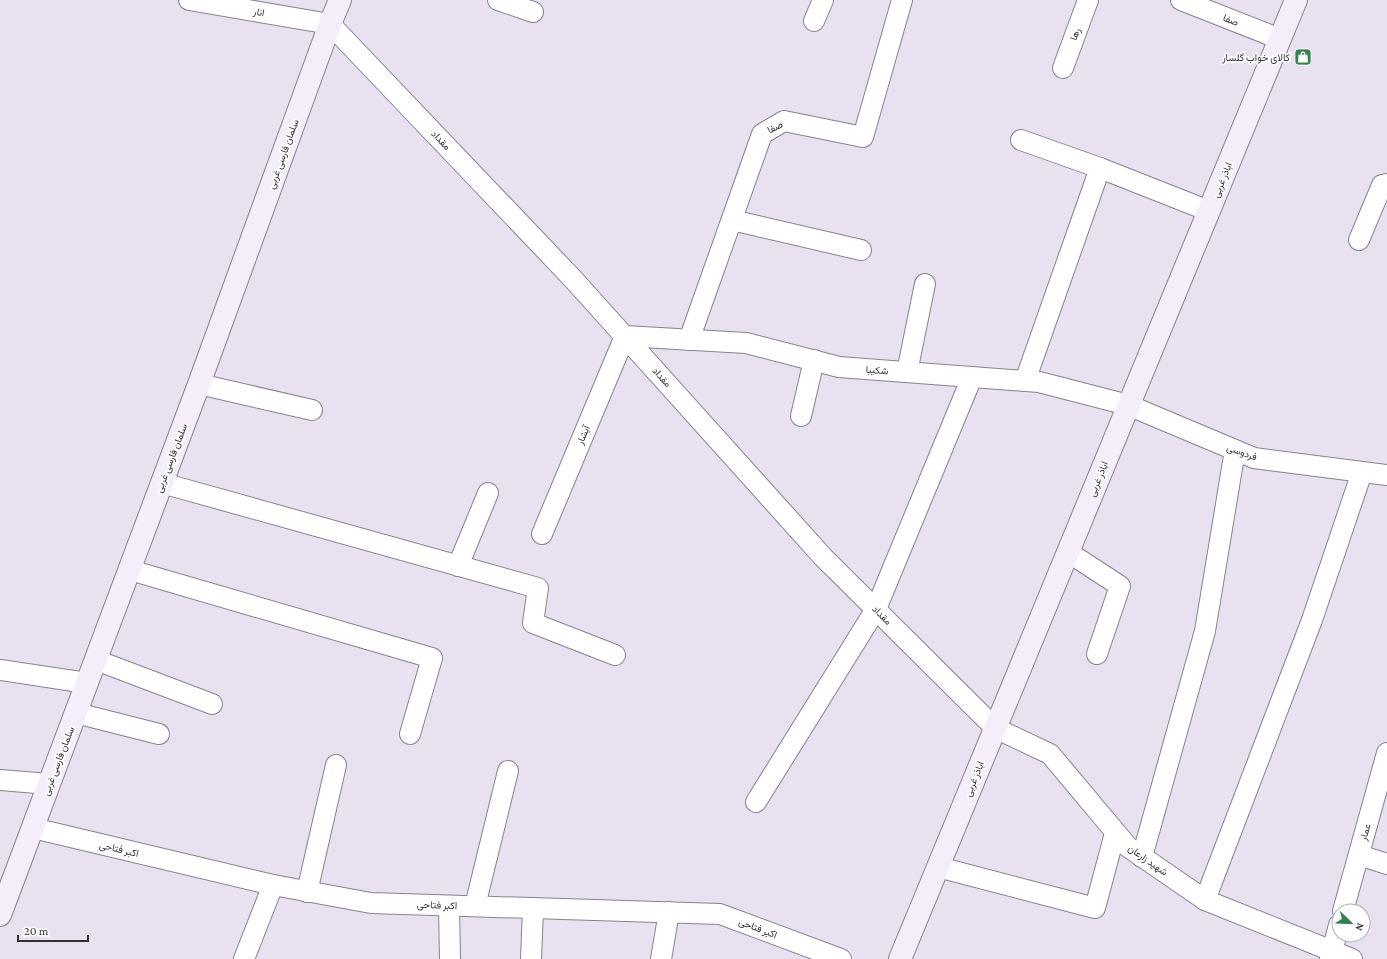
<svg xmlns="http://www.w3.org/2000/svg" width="1387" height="959" font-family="'Crimson Pro',Vazirmatn,serif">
<rect width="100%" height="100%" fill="#e8e2f0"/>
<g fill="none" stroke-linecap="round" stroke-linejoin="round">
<g stroke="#87828e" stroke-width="22">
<g id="street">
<path d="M189,0l141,24 243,255 250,278 172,171 55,26 78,93 77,53 147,59"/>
<path d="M498,0l35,12"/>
<path d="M1181,0l99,39"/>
<path d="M814,21l9,-21"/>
<path d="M1063,68l25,-68"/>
<path d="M1021,140l79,28 109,43"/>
<path d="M732,220l129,30"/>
<path d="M1359,240l23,-55 5,-1"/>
<path d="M689,340l73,-206 22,-13 79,16 39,-137"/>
<path d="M907,372l18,-88"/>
<path d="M1025,381l75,-213"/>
<path d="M199,384l113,26"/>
<path d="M801,416l13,-56"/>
<path d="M162,483l376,105 -5,35 82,32"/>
<path d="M542,534l83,-198 121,7 93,24 200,15 89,23 126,53 133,17"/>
<path d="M1068,552l52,34 -23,68"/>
<path d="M458,566l30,-73"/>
<path d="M130,570l302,88 -22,76"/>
<path d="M96,660l116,44"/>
<path d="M0,670l87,13"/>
<path d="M76,713l83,21"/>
<path d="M0,780l49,4"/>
<path d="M756,802l120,-193 96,-232"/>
<path d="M33,828l240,57 98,18 349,11 121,45"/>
<path d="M1359,855l28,9"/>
<path d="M1142,857l63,-226 30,-181"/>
<path d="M938,867l157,41 20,-75"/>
<path d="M307,892l29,-127"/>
<path d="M1205,900l107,-280 50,-148"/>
<path d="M449,906l1,53"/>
<path d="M475,906l33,-135"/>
<path d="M1343,911l44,-158"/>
<path d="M244,959l29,-74"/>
<path d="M531,959l2,-51"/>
<path d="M661,959l8,-47"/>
<path d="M1330,959l9,-34"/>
</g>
</g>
<g stroke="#87828e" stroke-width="24">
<g id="secondary">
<path d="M0,915l199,-531 131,-360 10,-24"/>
<path d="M900,959l396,-959"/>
</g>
</g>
<use href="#street" stroke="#fff" stroke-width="20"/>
<use href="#secondary" stroke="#f4eefb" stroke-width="22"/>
</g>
<defs>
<g id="shop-square" transform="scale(0.9)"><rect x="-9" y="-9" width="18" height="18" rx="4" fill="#358251" stroke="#fff"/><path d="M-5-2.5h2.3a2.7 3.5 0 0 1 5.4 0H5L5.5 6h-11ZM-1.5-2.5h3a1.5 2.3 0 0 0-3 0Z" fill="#fff"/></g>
</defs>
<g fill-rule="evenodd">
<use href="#shop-square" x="1303" y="57"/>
</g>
<g text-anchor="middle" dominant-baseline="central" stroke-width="3.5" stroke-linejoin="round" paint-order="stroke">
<g font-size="10" fill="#333136" stroke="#fff">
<text transform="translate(259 12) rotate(10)">انار</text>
<text transform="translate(1231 20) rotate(22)">صفا</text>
<text transform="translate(1075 34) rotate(-70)">رها</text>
<text transform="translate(775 127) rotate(-27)">صفا</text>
<text transform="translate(441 140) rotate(46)">مقداد</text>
<text transform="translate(283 154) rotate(-70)">سلمان فارسی غربی</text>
<text transform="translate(1222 180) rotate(-68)">اباذر غربی</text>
<text transform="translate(877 370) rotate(4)">شکیبا</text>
<text transform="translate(662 377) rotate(48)">مقداد</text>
<text transform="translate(583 435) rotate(-67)">آبشار</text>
<text transform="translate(1242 452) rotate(20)">فردوسی</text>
<text transform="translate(171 458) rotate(-69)">سلمان فارسی غربی</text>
<text transform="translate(1098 479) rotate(-68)">اباذر غربی</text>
<text transform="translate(882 615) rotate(45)">مقداد</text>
<text transform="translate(58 761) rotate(-69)">سلمان فارسی غربی</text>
<text transform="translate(974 779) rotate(-68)">اباذر غربی</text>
<text transform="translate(1365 832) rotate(-74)">عمار</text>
<text transform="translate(119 849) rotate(13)">اکبر فتاحی</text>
<text transform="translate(1148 860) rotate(35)">شهید زارعان</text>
<text transform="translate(437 905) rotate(2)">اکبر فتاحی</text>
<text transform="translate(758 928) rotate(21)">اکبر فتاحی</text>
</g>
<g font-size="10" fill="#333136" stroke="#fff" text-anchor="end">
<text x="1290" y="57">کالای خواب گلسار</text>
</g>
</g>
<g transform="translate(1351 923) rotate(113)"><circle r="19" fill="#ffffff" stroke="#adadaf"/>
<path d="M0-3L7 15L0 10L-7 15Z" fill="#358251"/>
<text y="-6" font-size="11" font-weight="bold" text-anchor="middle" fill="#333136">N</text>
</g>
<path d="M18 935v6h70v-6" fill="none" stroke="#333136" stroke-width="2"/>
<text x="24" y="935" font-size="12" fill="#333136" stroke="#ffffff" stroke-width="3" paint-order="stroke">20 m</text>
</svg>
